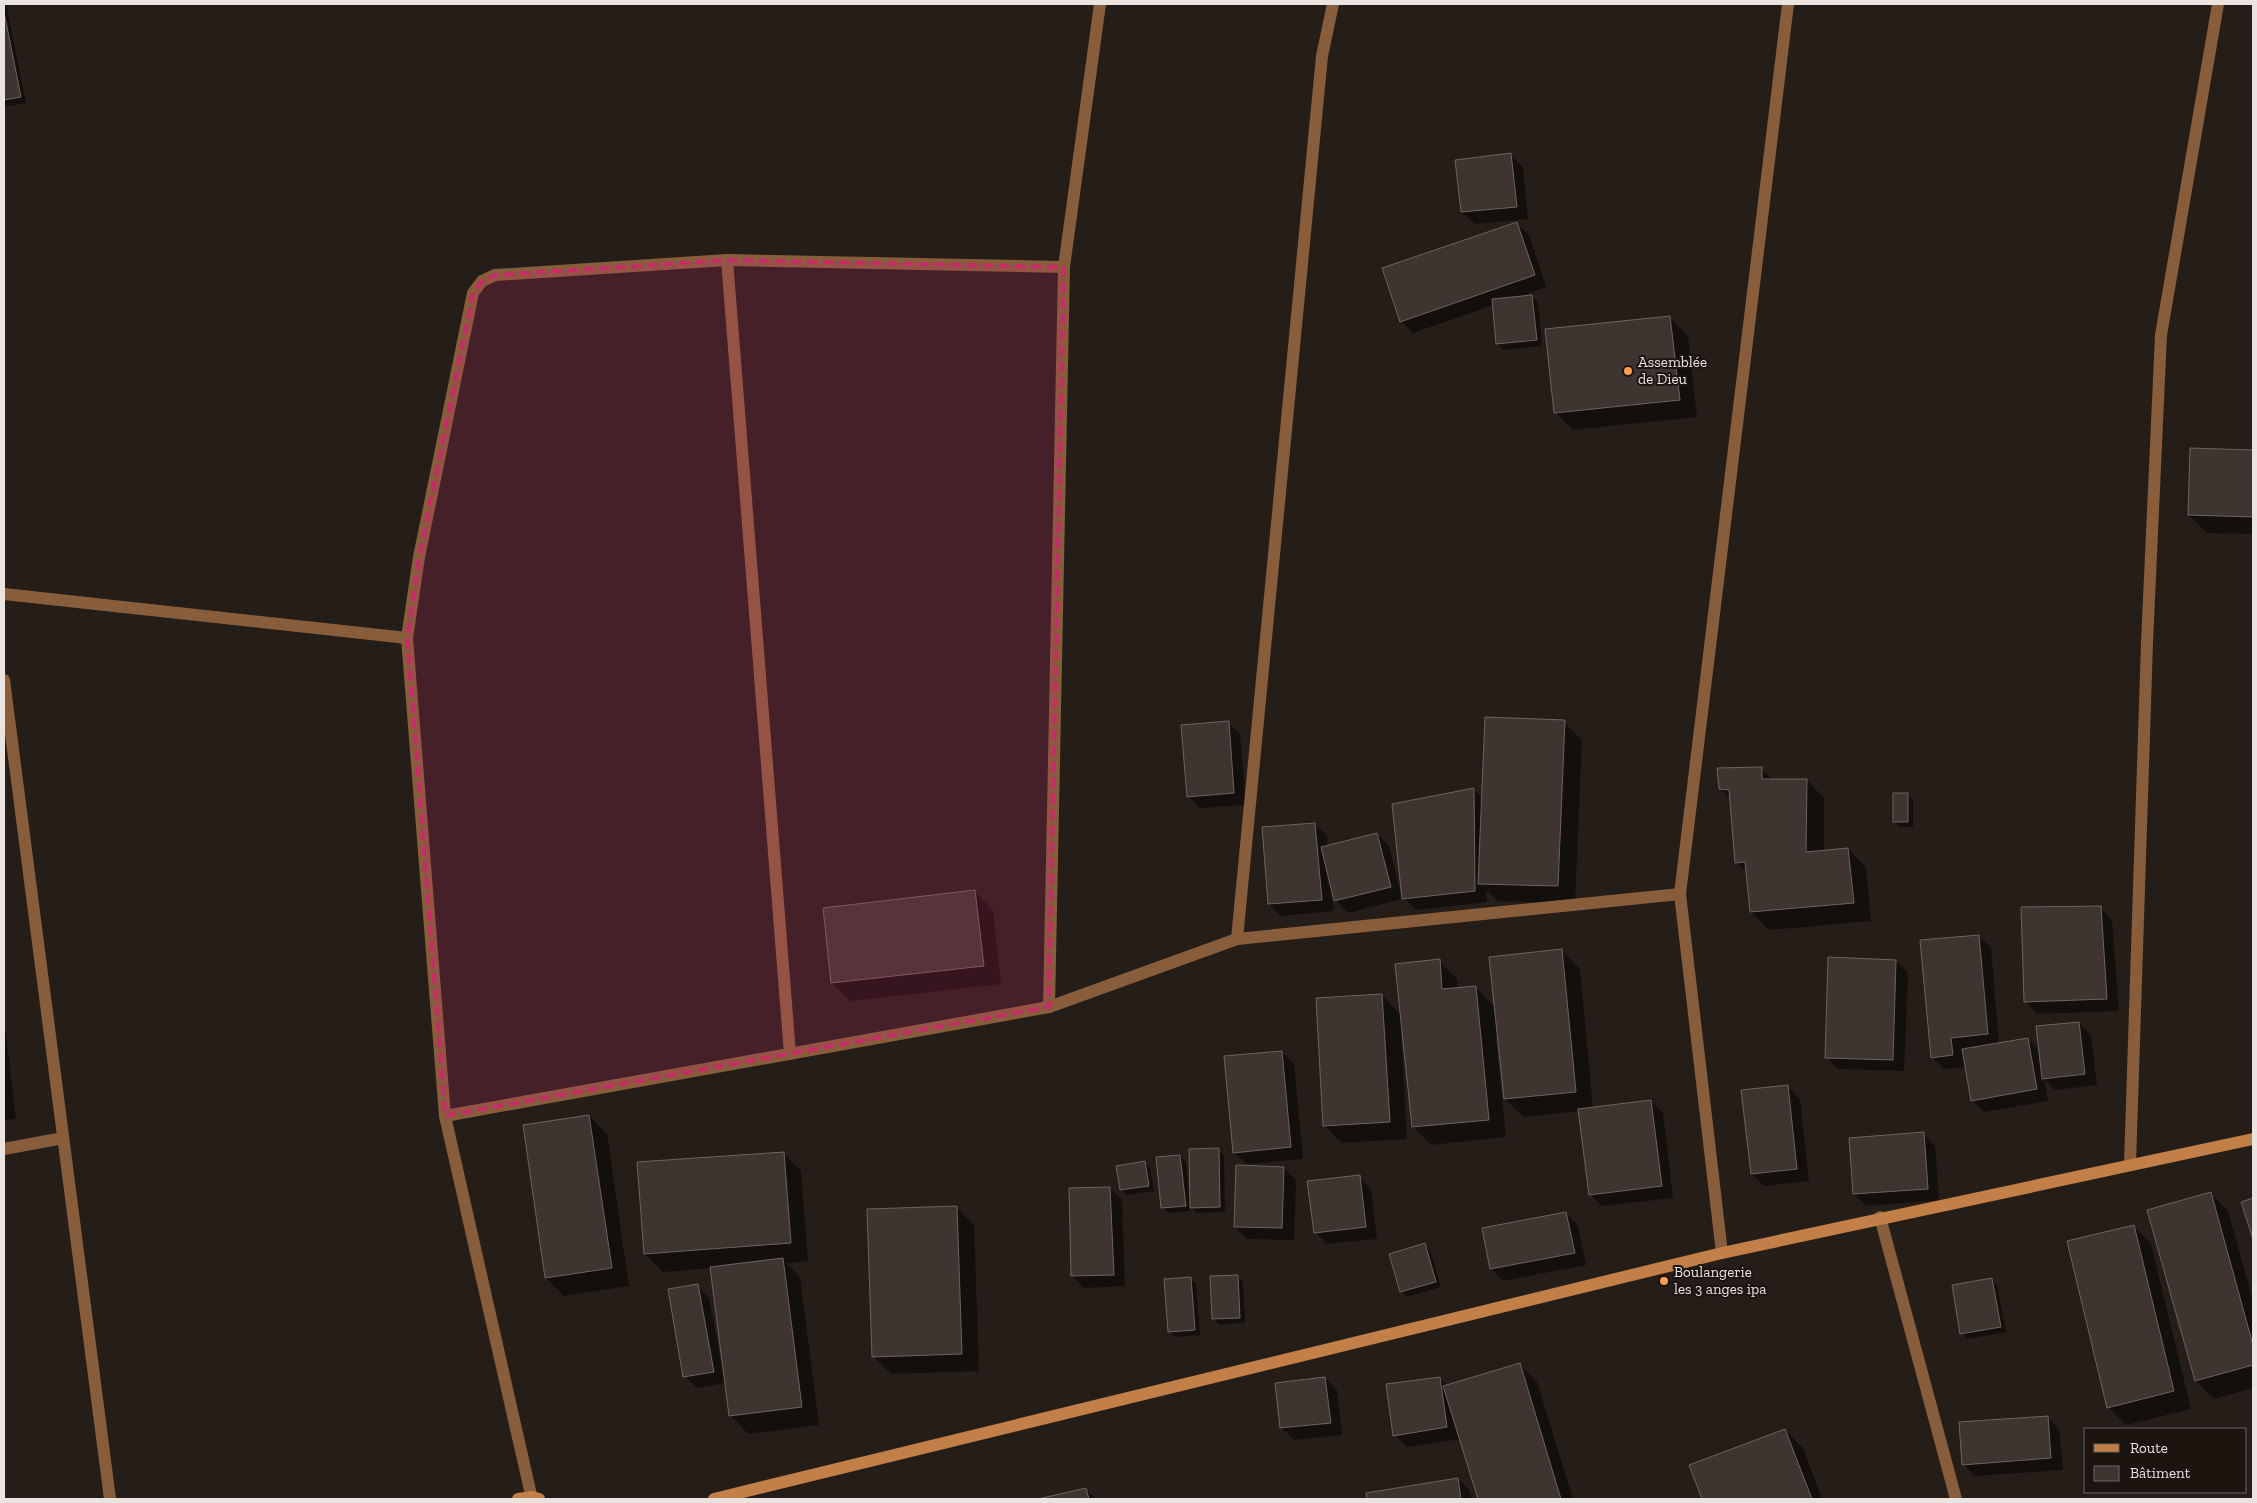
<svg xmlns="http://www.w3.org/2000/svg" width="2257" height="1503" font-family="'Zilla Slab',serif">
<rect width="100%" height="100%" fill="#251d18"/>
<g fill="#0007">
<path d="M4,4h2l20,99 -22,4z"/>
<path d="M1510,155l13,12 5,52 -53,5 -13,-12 -5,-51z"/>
<path d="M1517,223l12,12 17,52 -27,10 13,-1 6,6 4,44 -39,4 -5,-6 -4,-39 -81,28 -12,-12z"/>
<path d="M1670,318l18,18 9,81 -124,13 -18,-18z"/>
<path d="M2191,450l62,2v82l-46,-1 -18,-18z"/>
<path d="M1228,722l12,12 6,71 -46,3 -12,-12z"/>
<path d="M1564,722l18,18 -7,164 -77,-3 -12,-11 1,12 -71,8 -12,-12 69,-109 10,10z"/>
<path d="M1761,769l12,11h34l17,18v53l24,-2 18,18 5,54 -102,9 -18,-18 -3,-38 -12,-12 -4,-62 -12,-11z"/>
<path d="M1908,795l5,5v27h-13l-6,-6z"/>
<path d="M1315,824l12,12 1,10 49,-12 12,12 13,53 -54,14 -12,-12 -3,-12v22l-52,5 -12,-12z"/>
<path d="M975,892l18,18 8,74 -151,17 -18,-18z"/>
<path d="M2100,908l12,12 7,91 -82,3 -12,-13z"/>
<path d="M1979,936l12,12 8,96 29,-5 12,13 39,-29 12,12 6,50 -42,5 -11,-11 4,22 -64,11 -12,-12 -6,-33 -22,2 -12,-12z"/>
<path d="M1562,951l18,18 13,139 58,-7 12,12 10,85 -71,8 -12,-12 -10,-83 -57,6 -18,-18 -6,-61h-3l10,99 -75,8 -18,-18 -10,-96h-2l6,108 -65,4 -18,-18 58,-130 19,20 38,-54 18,18 1,10 17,-2 21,21z"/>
<path d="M1896,961l12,12 -4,98 -66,-2 -12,-12z"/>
<path d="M4,1031l2,2 10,86 -12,1z"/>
<path d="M1282,1052l12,12 9,95 -57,5 -12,-12z"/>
<path d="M1788,1087l12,12 9,82 -45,5 -12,-12z"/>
<path d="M589,1116l18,18 22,152 -65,10 -18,-18z"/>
<path d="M1923,1134l12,12 4,54 -73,6 -12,-12z"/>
<path d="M1218,1150l6,5 1,57 -28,1 -7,-7 1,5 -23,2 -6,-6 18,-51 6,6 3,34 2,-1z"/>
<path d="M783,1153l18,18 7,90 -22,2 14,14 19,148 -71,9 -17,-18 -5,-33 -29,5 -12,-12 12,-90 12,12 13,69h2l-13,-99 -48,4 -18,-18z"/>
<path d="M1145,1162l5,6 4,23 -27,4 -6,-5z"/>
<path d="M1284,1168l12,12 -2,60 -47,-1 -12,-12z"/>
<path d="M1359,1177l12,12 6,50 -50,5 -12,-12z"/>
<path d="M1110,1188l12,12 3,86 -41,2 -12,-12z"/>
<path d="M2210,1193l18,18 25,90v87l-39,11 -18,-18 -48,-171z"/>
<path d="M956,1207l18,18 5,146 -88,3 -18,-18z"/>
<path d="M1566,1213l12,13 8,39 -83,16 -12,-12z"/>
<path d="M2133,1226l18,18 40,165 -65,16 -18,-18z"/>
<path d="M1425,1245l5,5 11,37 -34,10 -5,-5 -11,-37z"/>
<path d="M1237,1276l6,6 2,41 -26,1 -6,-6z"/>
<path d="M1190,1278l6,6 4,51 -25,2 -6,-6z"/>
<path d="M1991,1279l6,6 9,47 -39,7 -5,-6z"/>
<path d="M1520,1365l17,17 36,117h-94l-18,-60 -54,8 -12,-12 44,-57 9,8z"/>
<path d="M1325,1378l12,12 5,45 -48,5 -12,-12z"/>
<path d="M2047,1417l12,12 4,41 -88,6 -12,-12z"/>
<path d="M1785,1430l18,18 19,51h-118l-13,-33z"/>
<path d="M1458,1479l12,12 1,8h-103l-1,-5z"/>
<path d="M1086,1490l10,9h-52z"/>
</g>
<g fill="#3e3531" stroke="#6e635f">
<path d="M4,12l17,85 -17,3z"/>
<path d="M1511,153l6,54 -56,5 -6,-52z"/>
<path d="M1517,222l18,53 -135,47 -18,-54z"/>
<path d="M1532,295l5,45 -41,4 -4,-45z"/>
<path d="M1670,316l10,84 -126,13 -9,-84z"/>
<path d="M2190,448l63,2v67l-65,-2z"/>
<path d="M1485,717l80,3 -7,166 -80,-2z"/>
<path d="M1229,721l5,72 -47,4 -6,-72z"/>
<path d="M1762,767v12h45l-1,73 42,-4 6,55 -104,9 -5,-50 -10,1 -6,-73 -10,-1 -2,-21z"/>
<path d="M1474,788l1,103 -73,8 -10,-95z"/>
<rect x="1893" y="793" width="15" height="29"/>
<path d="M1315,823l7,77 -54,4 -6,-77z"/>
<path d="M1377,833l14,54 -57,14 -13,-54z"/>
<path d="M975,890l9,76 -153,17 -8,-75z"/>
<path d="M2101,906l6,93 -83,3 -3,-95z"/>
<path d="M1979,935l9,99 -37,4 2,17 -22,3 -11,-118z"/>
<path d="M1562,949l14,143 -72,7 -15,-142z"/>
<path d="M1828,957l68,3 -3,100 -68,-2z"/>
<path d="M1440,959l2,30 34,-3 13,134 -77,7 -17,-163z"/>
<path d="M1382,994l8,128 -67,4 -7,-128z"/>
<path d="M2079,1022l6,52 -43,5 -6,-53z"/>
<path d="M2028,1038l9,51 -66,12 -9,-52z"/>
<path d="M1282,1051l9,96 -58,6 -9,-97z"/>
<path d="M1788,1085l9,84 -46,5 -10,-84z"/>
<path d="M1651,1100l11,86 -73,9 -11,-86z"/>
<path d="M589,1115l23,153 -67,10 -22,-153z"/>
<path d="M1924,1132l4,57 -75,5 -4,-56z"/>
<path d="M1219,1148l1,59 -30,1 -1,-59z"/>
<path d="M784,1152l7,91 -147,11 -7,-92z"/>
<path d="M1180,1155l6,51 -25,2 -5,-51z"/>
<path d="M1145,1161l4,25 -29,4 -4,-24z"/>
<path d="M1236,1165l48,2 -2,61 -48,-1z"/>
<path d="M1360,1175l6,52 -52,6 -7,-52z"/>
<path d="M1110,1187l4,88 -43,1 -2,-88z"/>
<path d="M2211,1192l42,153v20l-58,16 -48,-171z"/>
<path d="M2253,1198v41l-12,-37z"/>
<path d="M957,1206l5,148 -90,3 -5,-148z"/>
<path d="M1566,1212l9,41 -85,16 -8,-41z"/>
<path d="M2134,1225l40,166 -67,17 -40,-167z"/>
<path d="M1425,1243l11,39 -36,10 -11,-38z"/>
<path d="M783,1258l19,149 -73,9 -19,-149z"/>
<path d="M1238,1275l2,43 -28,1 -2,-43z"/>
<path d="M1191,1277l4,53 -27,2 -4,-53z"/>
<path d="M1992,1278l9,49 -41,7 -8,-49z"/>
<path d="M698,1284l16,88 -31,5 -15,-88z"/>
<path d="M1520,1363l41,136h-83l-35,-113z"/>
<path d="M1325,1377l6,46 -51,5 -5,-45z"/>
<path d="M1440,1377l7,50 -54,9 -7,-52z"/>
<path d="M2048,1416l3,42 -89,7 -3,-43z"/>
<path d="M1785,1429l27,70h-110l-13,-34z"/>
<path d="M1458,1478l3,21h-94l-1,-6z"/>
<path d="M1086,1488l3,11h-51z"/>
</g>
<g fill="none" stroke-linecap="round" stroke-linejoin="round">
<g stroke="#875d3c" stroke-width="12">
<path d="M727,260l63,794"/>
<path d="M4,594l403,44"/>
<path d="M4,680l106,819"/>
<path d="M1237,939l85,-883 11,-52"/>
<path d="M1049,1007l15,-740 36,-263"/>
<path d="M445,1116l604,-109 188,-68 443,-45"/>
<path d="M4,1149l59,-11"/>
<path d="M2130,1164l17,-521 14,-308 57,-331"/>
<path d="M1880,1217l76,282"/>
<path d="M1722,1253l-42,-359 108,-890"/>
<path d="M532,1499l-87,-383 -38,-478 12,-81 54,-264 9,-12 13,-6 232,-15 337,7"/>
</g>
<g stroke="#c37f48" stroke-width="12">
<path d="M518,1499l14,-2 7,2"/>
<path d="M714,1499l1008,-246 531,-114"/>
</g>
</g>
<path fill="#c62c68" fill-opacity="0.2" stroke="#c62c68" stroke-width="4" stroke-dasharray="10 6" stroke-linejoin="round" d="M727,260l337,7 -15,740 -604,109 -38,-478 12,-81 54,-264 9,-12 13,-6z"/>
<g fill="#fc9e52" stroke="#1b140f" stroke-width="2">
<circle cx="1628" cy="371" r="5"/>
<circle cx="1664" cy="1281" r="5"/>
</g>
<g text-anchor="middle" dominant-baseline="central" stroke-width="4" stroke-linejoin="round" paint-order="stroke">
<g font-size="15" fill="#e9e4e0" stroke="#1b140f" text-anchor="start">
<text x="1638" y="362">Assemblée<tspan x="1638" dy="17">de Dieu</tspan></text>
<text x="1674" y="1272">Boulangerie<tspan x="1674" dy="17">les 3 anges ipa</tspan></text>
</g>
</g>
<rect width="2257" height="1503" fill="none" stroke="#e9e4e0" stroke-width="10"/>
<rect x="2084" y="1428" width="162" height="65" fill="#1b140f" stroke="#6d6763"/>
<rect x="2094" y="1444" width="25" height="8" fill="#c37f48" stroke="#6d6763"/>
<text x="2130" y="1453" font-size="15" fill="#e9e4e0">Route</text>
<rect x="2094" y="1466" width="25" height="15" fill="#3e3531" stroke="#6d6763"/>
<text x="2130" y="1478" font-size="15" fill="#e9e4e0">Bâtiment</text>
</svg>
